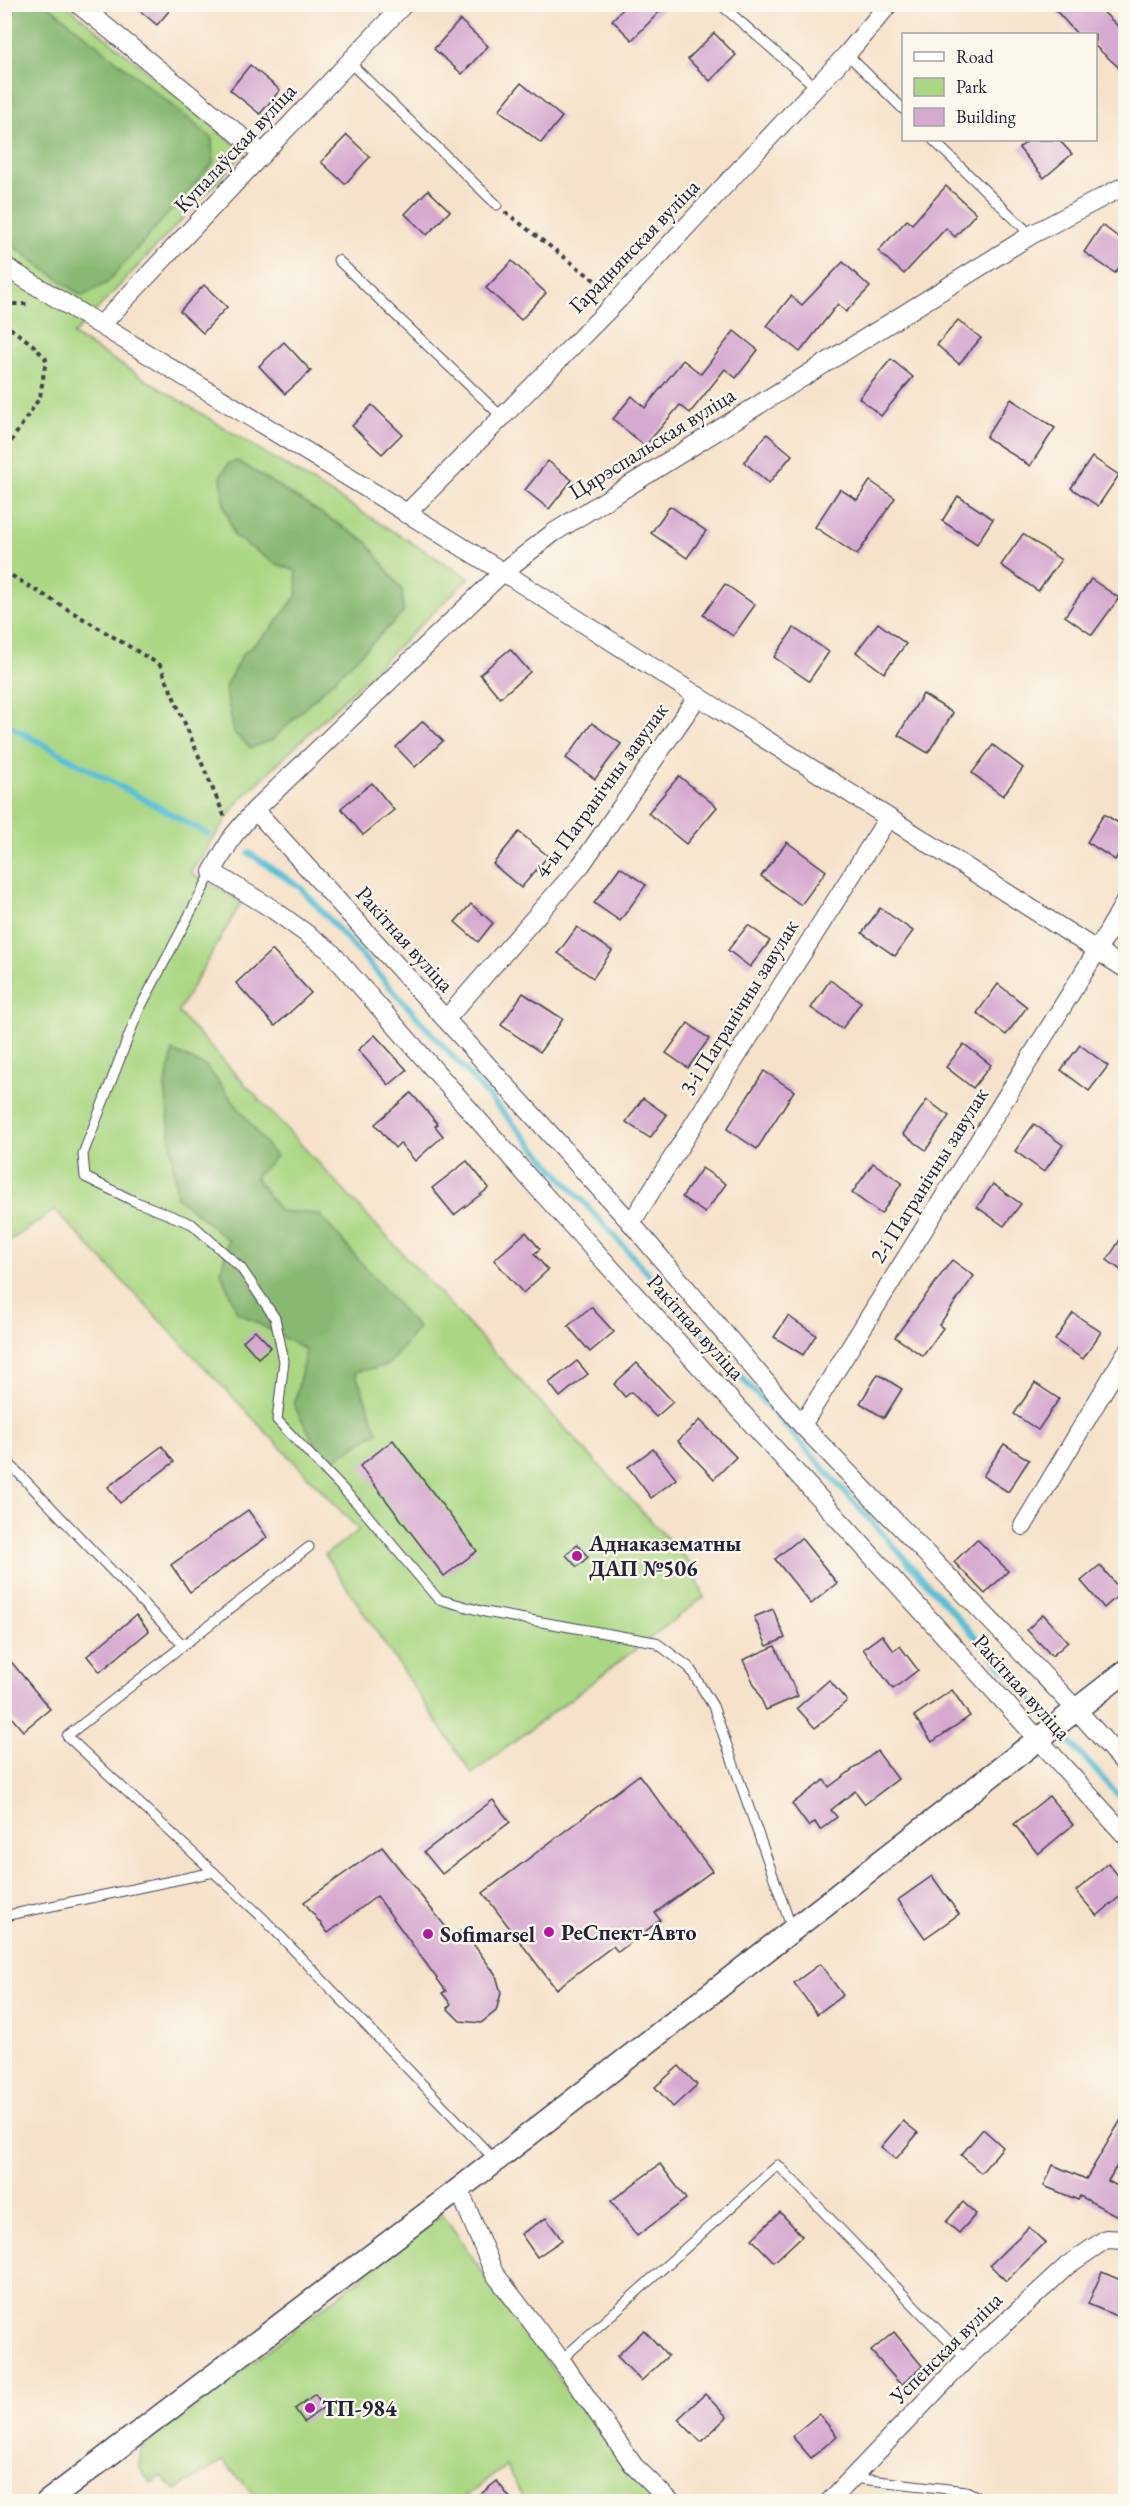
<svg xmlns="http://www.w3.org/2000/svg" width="1130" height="2506" font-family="'EB Garamond',serif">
<rect width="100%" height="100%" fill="#fbf7ec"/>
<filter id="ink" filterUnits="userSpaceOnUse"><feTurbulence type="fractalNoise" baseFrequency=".0167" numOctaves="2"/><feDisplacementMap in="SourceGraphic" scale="12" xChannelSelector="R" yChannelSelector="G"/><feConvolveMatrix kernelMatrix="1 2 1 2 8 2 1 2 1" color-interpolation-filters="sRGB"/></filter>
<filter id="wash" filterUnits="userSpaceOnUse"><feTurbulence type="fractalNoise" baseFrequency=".008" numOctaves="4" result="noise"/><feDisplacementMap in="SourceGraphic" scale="24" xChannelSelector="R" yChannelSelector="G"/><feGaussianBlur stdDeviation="1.35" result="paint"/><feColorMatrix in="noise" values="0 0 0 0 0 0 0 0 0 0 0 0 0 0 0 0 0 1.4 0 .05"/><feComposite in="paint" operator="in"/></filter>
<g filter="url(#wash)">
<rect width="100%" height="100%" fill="#f6e2ca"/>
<g fill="#abd784" stroke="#667c60" stroke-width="1.5">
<path d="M65,4l180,148 -172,183 396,243 -230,223 -49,72 52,28 -64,111 513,552 13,33 -232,177 -147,-219 34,-25 -304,-320 -50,34 -1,-1239z"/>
<path d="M443,2214l50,74 119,162 50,51h-137l-19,-35 -46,35h-200l-37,-40 -47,29 -15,-14 -10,7 -12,-16 2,-18z"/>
</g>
<g fill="#88b872" stroke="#556d56" stroke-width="1.5">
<path d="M4,5h44l164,133 1,25 -106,120 -25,13 -77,-56z"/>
<path d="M238,461l129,81 35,48 1,23 -131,127 -21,8 -17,-15 -9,-46 17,-32 29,-26 26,-34 -1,-24 -22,-8 -40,-27 -11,-36 -2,-25 8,-12z"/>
<path d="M173,1051l34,16 69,90 -21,20 25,34 39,3 99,114 -30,37 -33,7 23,60 -51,32 -33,-58 12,-56 -69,-38 -16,-40 7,-32 -51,-43 -12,-110z"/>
</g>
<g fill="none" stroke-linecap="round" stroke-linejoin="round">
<g stroke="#59bfd7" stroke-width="6">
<path d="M4,723l204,111"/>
<path d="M249,853l52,35 732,813"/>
<path d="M1069,1741l57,63"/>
</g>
</g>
<g id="blocks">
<g fill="#d6a9d0">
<path d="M132,4h43l-18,21z"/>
<path d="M628,4h39l-35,36 -20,-20z"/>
<path d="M1050,4h45l30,29v40l-30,-27v-12h-18z"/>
<path d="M460,20l28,26 -26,28 -28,-25z"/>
<path d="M714,33l22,22 -26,26 -22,-22z"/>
<path d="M250,65l30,25 -20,24 -30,-24z"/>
<path d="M521,83l41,34 -21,26 -42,-33z"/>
<path d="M347,135l23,22 -25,27 -24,-22z"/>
<path d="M1029,140h30l13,14 -28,24 -25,-30z"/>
<path d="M946,186l30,27 -21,24 -9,-9 -42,46 -26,-23 29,-31 5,4z"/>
<path d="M428,190l22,21 -23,24 -22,-21z"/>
<path d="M1102,225l23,17v17l-10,14 -31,-21z"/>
<path d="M512,261l34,32 -25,27 -35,-32z"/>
<path d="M843,262l27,25 -24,25 -8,-8 -38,48 -33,-26 24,-30 11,9z"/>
<path d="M204,285l23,22 -24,26 -23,-22z"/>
<path d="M958,320l23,18 -22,26 -22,-19z"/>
<path d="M734,331l24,19 -22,28 -11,-9 -35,44 -10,-8 -35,41 -32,-27 19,-23 13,12 38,-48 18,14z"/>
<path d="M284,342l27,29 -26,23 -26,-28z"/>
<path d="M891,359l22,18 -32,39 -22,-18z"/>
<path d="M1011,399l44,29 -25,38 -44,-29z"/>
<path d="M372,405l30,29 -20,20 -30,-28z"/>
<path d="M767,434l25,21 -23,28 -25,-21z"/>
<path d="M1092,457l27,18 -21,31 -27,-18z"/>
<path d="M548,461l24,19 -23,29 -24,-19z"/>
<path d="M870,481l25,17 -38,57 -42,-28 25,-38 17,11z"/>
<path d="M958,496l35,23 -16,25 -35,-23z"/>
<path d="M670,506l36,25 -19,27 -36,-25z"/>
<path d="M1023,534l38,26 -23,31 -37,-26z"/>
<path d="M1091,579l28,19 -27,37 -27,-19z"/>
<path d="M725,584l30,21 -22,31 -30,-21z"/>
<path d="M878,623l28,21 -22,29 -28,-21z"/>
<path d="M794,628l35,24 -20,29 -35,-24z"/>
<path d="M510,649l20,23 -30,26 -20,-24z"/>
<path d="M923,694l30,19 -25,40 -30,-18z"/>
<path d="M423,721l20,20 -28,26 -19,-20z"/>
<path d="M592,723l29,21 -26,35 -29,-21z"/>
<path d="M993,745l30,23 -20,28 -31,-23z"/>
<path d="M679,776l38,31 -31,37 -38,-31z"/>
<path d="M372,783l22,27 -31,25 -22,-27z"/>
<path d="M1104,814l21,13v17l-10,16 -28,-18z"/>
<path d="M519,832l29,24 -27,32 -28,-24z"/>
<path d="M787,842l39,29 -25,34 -40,-29z"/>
<path d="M620,867l26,18 -26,36 -26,-18z"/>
<path d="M471,904l22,19 -15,19 -23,-20z"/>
<path d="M880,908l33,23 -18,25 -33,-23z"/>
<path d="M748,925l22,16 -20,26 -22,-17z"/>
<path d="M577,927l35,24 -19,27 -35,-25z"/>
<path d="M272,950l39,43 -36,33 -39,-43z"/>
<path d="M830,980l31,22 -19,27 -31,-21z"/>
<path d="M998,984l29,23 -21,28 -29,-22z"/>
<path d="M523,993l40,26 -23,33 -39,-27z"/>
<path d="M688,1023l21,16 -21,29 -22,-15z"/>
<path d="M375,1035l32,35 -18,15 -31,-35z"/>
<path d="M964,1044l27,21 -18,23 -27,-21z"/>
<path d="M1080,1045l28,21 -19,25 -28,-21z"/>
<path d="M764,1071l30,20 -37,58 -30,-20z"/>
<path d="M411,1093l27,31 -3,2 8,10 -28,25 -15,-18 -5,5 -20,-24z"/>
<path d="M643,1098l24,17 -17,23 -24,-16z"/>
<path d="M927,1100l22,16 -23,34 -23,-16z"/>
<path d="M1034,1124l29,21 -19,27 -29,-21z"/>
<path d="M467,1161l22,27 -35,27 -22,-27z"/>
<path d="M873,1163l29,20 -21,31 -29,-21z"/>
<path d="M702,1168l24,16 -21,29 -23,-16z"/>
<path d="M993,1184l28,20 -17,22 -27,-19z"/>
<path d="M526,1232l14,17 -6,5 14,16 -25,23 -29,-33z"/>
<path d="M1125,1232v41l-18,-13z"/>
<path d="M952,1260l22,16 -35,49 4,3 -20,28 -28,-19z"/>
<path d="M591,1307l23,25 -24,20 -22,-26z"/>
<path d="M1073,1313l28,19 -18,27 -28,-19z"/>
<path d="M788,1316l28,19 -13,20 -29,-18z"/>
<path d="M255,1330l16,17 -13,11 -15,-17z"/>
<path d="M577,1361l11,13 -28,23 -11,-14z"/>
<path d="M637,1363l36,39 -17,15 -25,-25 -6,5 -11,-13z"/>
<path d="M878,1374l24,15 -18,29 -24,-15z"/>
<path d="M1035,1383l24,16 -21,31 -24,-16z"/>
<path d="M700,1420l36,37 -22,22 -36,-38z"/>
<path d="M393,1440l84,111 -33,25 -84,-110z"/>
<path d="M1004,1444l25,16 -21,32 -25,-16z"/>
<path d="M162,1446l12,16 -54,41 -12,-16z"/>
<path d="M653,1449l23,30 -25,19 -23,-31z"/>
<path d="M248,1510l19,27 -77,55 -19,-27z"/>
<path d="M801,1538l36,45 -26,21 -36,-45z"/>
<path d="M977,1539l31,32 -23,23 -31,-32z"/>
<path d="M577,1544l11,13 -11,10 -11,-12z"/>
<path d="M1100,1565l22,27 -18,16 -23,-27z"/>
<path d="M773,1609l12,29 -18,8 -13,-29z"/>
<path d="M1043,1614l25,28 -16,14 -25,-26z"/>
<path d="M136,1615l13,16 -49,41 -13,-16z"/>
<path d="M882,1635l12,16 6,-5 18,24 -25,19 -30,-40z"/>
<path d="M775,1646l23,50 -32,14 -23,-50z"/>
<path d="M4,1653l46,56 -27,22 -19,-22z"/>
<path d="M829,1680l18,21 -32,27 -18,-20z"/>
<path d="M952,1690l18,26 -38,26 -18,-26z"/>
<path d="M877,1751l21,28 -33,25 -10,-13 -24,19 6,7 -17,13 -5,-8 -6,5 -17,-23 32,-24 5,7z"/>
<path d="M639,1775l73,96 -57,42 5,7 -42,32 -5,-6 -57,43 -73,-96z"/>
<path d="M1049,1796l24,29 -35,29 -24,-30z"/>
<path d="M493,1800l17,22 -68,52 -18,-22z"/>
<path d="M382,1847l71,89 10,-6 33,45 5,18 -5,18 -15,12 -21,-2 -13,-13 4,-4 -9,-11 4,-2 -69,-95 -49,37 -24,-31z"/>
<path d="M1108,1863l17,21v8l-28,24 -21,-25z"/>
<path d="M932,1876l27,38 -34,24 -27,-38z"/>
<path d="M820,1964l23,31 -26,19 -23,-31z"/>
<path d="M679,2066l18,19 -24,22 -18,-20z"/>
<path d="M1125,2113v39l-17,29 17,9v30l-45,-24 -2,4 -34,-14 9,-21 33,14z"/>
<path d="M903,2121l15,12 -22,26 -15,-12z"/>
<path d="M983,2129l20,18 -22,26 -20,-18z"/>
<path d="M660,2164l26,35 -49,37 -26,-35z"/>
<path d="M963,2202l13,12 -17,19 -13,-11z"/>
<path d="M780,2212l22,24 -28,26 -22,-23z"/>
<path d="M546,2218l16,22 -25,17 -16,-23z"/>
<path d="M1029,2227l16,16 -39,38 -16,-16z"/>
<path d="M1102,2272l23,10v27l-4,9 -33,-14z"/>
<path d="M644,2330l24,26 -27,25 -24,-25z"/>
<path d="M894,2332l29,35 -22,18 -30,-34z"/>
<path d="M315,2394l9,13 -20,15 -9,-13z"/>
<path d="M705,2394l22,23 -26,25 -23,-23z"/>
<path d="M819,2414l18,22 -26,22 -19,-22z"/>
<path d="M497,2481l16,21h-42z"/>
</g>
</g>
</g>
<g filter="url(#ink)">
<use href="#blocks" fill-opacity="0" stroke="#423f50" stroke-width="1.5"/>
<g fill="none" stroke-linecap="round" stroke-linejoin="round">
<g stroke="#423f50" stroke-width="11">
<g id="service">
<path d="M720,4l96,83"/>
<path d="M847,54l57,56"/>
<path d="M349,62l148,143"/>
<path d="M933,140l98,95"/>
<path d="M338,260l163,156"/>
<path d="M212,872l-74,140 -55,142 2,23 49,24 58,23 49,44 34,50 9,43 -7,59 86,90 75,89 47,13 170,30 34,25 24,39 79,223"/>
<path d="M4,1458l179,187"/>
<path d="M309,1547l-242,189 196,182 233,243"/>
<path d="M4,1916l210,-44"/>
<path d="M561,2360l217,-195 188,194"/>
<path d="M852,2478l114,13 23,11"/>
</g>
</g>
<g stroke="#423f50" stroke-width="20">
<g id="minor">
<path d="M78,4l185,150"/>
<path d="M1126,185l-95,50 -478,298 -50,39 -248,238 -22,26 -21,36 59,36 58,42 208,237 589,649"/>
<path d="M4,266l499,306 623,397"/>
<path d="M101,325l303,-321"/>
<path d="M406,514l213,-215 228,-245 42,-50"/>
<path d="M255,810l376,413 171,202 273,283 51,57"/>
<path d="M446,1019l135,-154 117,-169"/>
<path d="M631,1223l257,-405"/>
<path d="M802,1425l295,-474 29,-51"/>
<path d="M1023,1526l103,-173"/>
<path d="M459,2189l35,84 67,87 73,106 37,36"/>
<path d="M829,2502l137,-143 102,-94 38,-26 20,1"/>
</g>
</g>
<g stroke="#423f50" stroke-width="25">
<path id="tertiary" d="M47,2502l412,-313 667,-518"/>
</g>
<g stroke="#423f50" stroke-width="4" stroke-dasharray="4.5 4.5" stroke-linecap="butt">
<path d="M505,212l101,77"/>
<path d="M4,304h27"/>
<path d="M4,312l3,14 25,18 14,15 -6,38 -36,55"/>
<path d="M4,571l156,94 66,155"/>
</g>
<use href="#service" stroke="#fff" stroke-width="9"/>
<use href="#minor" stroke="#fff" stroke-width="18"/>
<use href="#tertiary" stroke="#fff" stroke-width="22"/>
</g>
</g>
<g fill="#b5179e" stroke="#fbf7ec" stroke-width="2">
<circle cx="577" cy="1556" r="6"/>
<circle cx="549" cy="1932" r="6"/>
<circle cx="428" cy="1934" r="6"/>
<circle cx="310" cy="2408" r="6"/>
</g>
<g text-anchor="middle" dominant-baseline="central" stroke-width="5" stroke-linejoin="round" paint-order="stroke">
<g font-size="22" fill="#22223b" stroke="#fbf7ec">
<text transform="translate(235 148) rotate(-47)">Купалаўская вуліца</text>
<text transform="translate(634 246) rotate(-46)">Гараднянская вуліца</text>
<text transform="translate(652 443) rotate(-32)">Цярэспальская вуліца</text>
<text transform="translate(601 790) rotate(-54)">4-ы Пагранічны завулак</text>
<text transform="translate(405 939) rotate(48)">Ракітная вуліца</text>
<text transform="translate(739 1007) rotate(-58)">3-і Пагранічны завулак</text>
<text transform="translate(929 1175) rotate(-58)">2-і Пагранічны завулак</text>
<text transform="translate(696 1327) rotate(48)">Ракітная вуліца</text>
<text transform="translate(1022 1687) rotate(48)">Ракітная вуліца</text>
<text transform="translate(946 2348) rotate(-45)">Успенская вуліца</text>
</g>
<g font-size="22" font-weight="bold" fill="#22223b" stroke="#fbf7ec" text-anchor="start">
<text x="589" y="1543">Аднаказематны<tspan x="589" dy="25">ДАП №506</tspan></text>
<text x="561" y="1932">РеСпект-Авто</text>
<text x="440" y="1934">Sofimarsel</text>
<text x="322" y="2408">ТП-984</text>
</g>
</g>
<rect width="1130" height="2506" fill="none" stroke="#fbf7ec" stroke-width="24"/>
<rect x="902" y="33" width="195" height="108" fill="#fbf7ec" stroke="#a4a2a5" stroke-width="1.5"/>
<rect x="914" y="52" width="30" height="9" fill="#ffffff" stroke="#a4a2a5" stroke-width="1.5"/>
<text x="956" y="63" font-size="18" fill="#22223b">Road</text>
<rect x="914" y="78" width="30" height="18" fill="#abd784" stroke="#a4a2a5" stroke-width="1.5"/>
<text x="956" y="93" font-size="18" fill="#22223b">Park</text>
<rect x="914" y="108" width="30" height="18" fill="#d6a9d0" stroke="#a4a2a5" stroke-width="1.5"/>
<text x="956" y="123" font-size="18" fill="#22223b">Building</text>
</svg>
